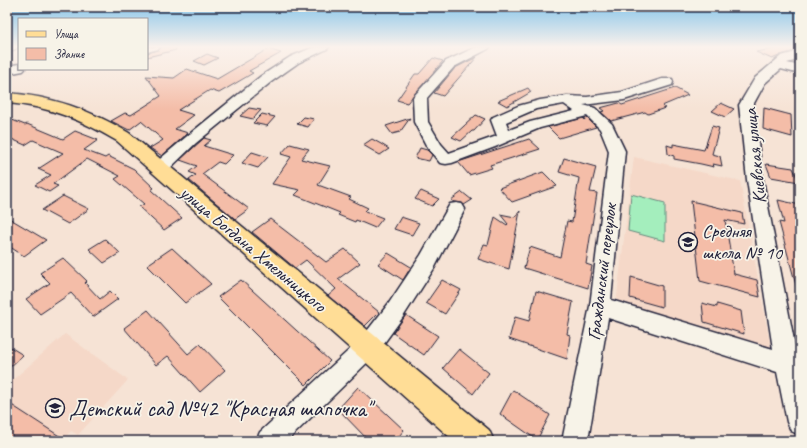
<svg xmlns="http://www.w3.org/2000/svg" width="807" height="448" font-family="Caveat,sans-serif">
<rect width="100%" height="100%" fill="#f6e3d5"/>
<filter id="ink" filterUnits="userSpaceOnUse"><feTurbulence type="fractalNoise" baseFrequency=".025" numOctaves="2"/><feDisplacementMap in="SourceGraphic" scale="8" xChannelSelector="R" yChannelSelector="G"/><feConvolveMatrix kernelMatrix="1 2 1 2 8 2 1 2 1" color-interpolation-filters="sRGB"/></filter>
<g filter="url(#ink)">
<g fill="#f5d8c8">
<path d="M634,157l106,24 31,168 -155,-45z"/>
<path d="M65,334l63,46 -50,55 -7,-4 -9,10h-55v-56z"/>
</g>
<path fill="#a4eebd" stroke="#63887c" d="M631,194l34,9v38l-37,-10z"/>
<g fill="#f4bda8" stroke="#22223b">
<path d="M162,47h13l1,3 -29,7v-4l11,-3z"/>
<path d="M783,47h17v2l-19,6 -9,4 -16,-7z"/>
<path d="M268,49l13,4 -32,18 4,2 -34,20 -9,-3 -32,20 16,5 -19,14 13,4 -26,23 -12,-8 13,-8 -22,-19 -12,9 -18,-9 14,-8 6,2 30,-19 -15,-20 28,2 13,-9 30,10z"/>
<path d="M207,54l11,4 -14,7 -10,-4z"/>
<path d="M477,57l-34,39 -9,-3 21,-25z"/>
<path d="M433,58l10,3 -36,42 -10,-3 18,-26h4z"/>
<path d="M528,88l3,4 -24,14 -9,-5z"/>
<path d="M675,88l13,7 -26,11 3,2 -17,6 -3,-2 -34,9 -10,-9 3,-1 -4,-3 19,-5 3,2z"/>
<path d="M721,103l13,6 -9,8 -13,-6z"/>
<path d="M249,108l12,2 -8,9 -13,-3z"/>
<path d="M764,108l27,7 1,22 -29,-8z"/>
<path d="M262,114l13,3 -8,9 -14,-3z"/>
<path d="M476,115l9,4 -11,12h-2l-11,10 -9,-4z"/>
<path d="M304,117l10,2 -6,8 -11,-3z"/>
<path d="M7,118l18,7 2,-1 36,15 12,-8 23,9 -14,10 21,8 3,-2 26,13 20,19 -3,2 31,28 -18,12 -25,-23 5,-3 -29,-25 5,-3 -33,-17 -34,25 5,2 -9,6 -14,-7 16,-10 -13,-6 25,-16 -30,-13 -8,5 -18,-8z"/>
<path d="M410,118l-10,14 -8,2 -6,-8z"/>
<path d="M583,118l2,2 -1,-2h3l9,9 -37,11 -11,-11z"/>
<path d="M712,126l7,2 -7,26 8,2 2,10 -9,-2 1,3 -13,-3 -27,-5v-3l-6,-2 -1,-9 6,2v-3l31,6z"/>
<path d="M204,138l7,2 -7,6 29,9 -9,9 -6,-2 -16,12 47,35 -14,10 -46,-39 7,-5 -7,-3 8,-6 -17,-6z"/>
<path d="M372,139l9,5 8,5 -9,6 -17,-10z"/>
<path d="M529,139l11,10 -50,16 2,3 -23,7 -11,-13z"/>
<path d="M290,144l19,5 -8,10 29,7 -12,19 33,12 -2,2 19,9 -3,3 18,7 -8,10 -19,-8 -1,2 -17,-7 2,-2 -45,-18 5,-5 -28,-6 19,-27 -10,-3z"/>
<path d="M420,148l7,2 5,5 -3,6 -14,-3z"/>
<path d="M252,152l16,5 -10,11 -16,-5z"/>
<path d="M564,158l32,9 -6,25 7,1 -11,71 6,2 -4,22 -64,-20 6,-21 30,10 7,-36 5,1 7,-44 -20,-6z"/>
<path d="M766,164l27,4 6,14 -28,-5z"/>
<path d="M543,172l14,14 -45,16 -13,-14z"/>
<path d="M421,191l18,8 -7,7 -17,-7z"/>
<path d="M462,192l10,8 -8,5 -2,-2 -8,-1 -3,-2z"/>
<path d="M63,196l26,13 -21,15 -26,-14z"/>
<path d="M778,200l22,5v83l-3,1 -18,-67 5,1z"/>
<path d="M691,201l51,12 2,11 -19,-4 9,54 23,6 3,17 -60,-16z"/>
<path d="M520,211l-11,58 -31,-10 6,-15 4,1 7,-28 12,8 1,-1 -8,-10 15,3z"/>
<path d="M7,217l39,23 -22,16 -17,-11z"/>
<path d="M401,217l18,6 -7,12 -18,-6z"/>
<path d="M270,219l56,43 19,-13 15,14 -22,16 41,33 -14,14 -37,-30 8,-7 -30,-29 -11,8 -43,-36z"/>
<path d="M105,239l15,14 -16,10 -15,-14z"/>
<path d="M172,248l39,36 -26,19 -38,-38z"/>
<path d="M388,253l23,14 -8,13 -25,-16z"/>
<path d="M63,258l24,23 -2,2 15,16 10,-8 8,8 -25,18 -22,-24 -31,21 -14,-15 24,-16 -10,-10z"/>
<path d="M631,277l31,9v21l-32,-9z"/>
<path d="M241,280l89,81 -24,24 -88,-88z"/>
<path d="M442,280l19,10 -16,24 -19,-11z"/>
<path d="M536,291l37,11 -6,32 3,1 -3,24 -58,-20 6,-22 14,4z"/>
<path d="M702,303l15,4v-3l24,7 3,23 -40,-12z"/>
<path d="M148,310l40,44 12,-10 25,26 -25,22 -32,-36 -12,9 -32,-37z"/>
<path d="M406,315l32,21 -14,19 -31,-22z"/>
<path d="M7,345l16,10 -16,15z"/>
<path d="M459,349l30,24 -16,21 -30,-26z"/>
<path d="M358,387l46,43 -9,11h-26l-31,-32z"/>
<path d="M513,390l37,25 -13,25 -37,-26z"/>
<path d="M7,402l60,39h-60z"/>
</g>
<g fill="none" stroke-linecap="round" stroke-linejoin="round">
<g stroke="#22223b" stroke-width="3">
<g id="minor">
<path d="M7,47h10l-2,2 -8,3z"/>
<path d="M147,47h13l-2,2 -11,3z"/>
<path d="M314,47h15l-2,2 -29,14 -27,19 -75,61 -30,29 -6,1 -6,-1 -2,-4 2,-4 32,-27 75,-61 29,-19z"/>
<path d="M476,47h14l-2,2 -34,18 -27,31 1,24 13,22 8,9 48,-17 -6,-16 2,-3 25,-11 22,-6 27,-4 20,1 35,-5 40,-13h10l1,3 -1,3 -48,15 -41,5 12,3 17,16 13,27 -14,149 162,49 -26,-169 -8,-75 16,-27 26,-22 19,-5v8l-13,4 13,3v8l-19,-5 -16,14 -12,22 10,75 34,176 3,1v78l-9,-4 -4,-9 -10,-50 -169,-54 -20,123h-26l28,-135 19,-155 -9,-22 -13,-13 -47,12 -45,19 -43,16 -6,1 -6,-1 -13,-16 -13,-25 -1,-25 33,-36zM564,104l10,7 -44,11 -21,8 -3,-8 30,-13z"/>
<path d="M19,64v5h6l-2,2 -16,3v-8z"/>
<path d="M456,203l6,1 3,5 -30,58 -32,50 -27,37 -89,87h-31l4,-9 100,-92 29,-37 32,-48 29,-51z"/>
</g>
</g>
<g stroke="#22223b" stroke-width="3">
<path id="major" d="M7,93c44,3 84,17 122,40l360,297 5,11h-40l-337,-300c-35,-21 -69,-35 -110,-38z"/>
</g>
<use href="#minor" fill="#f7f3e8" fill-rule="evenodd"/>
<use href="#major" fill="#ffdd96" fill-rule="evenodd"/>
</g>
</g>
<linearGradient id="sky" x2="0" y2="1"><stop stop-color="#84c4ea"/><stop offset="0.43" stop-color="#fbf2ec"/><stop offset="1" stop-color="#fbf2ec" stop-opacity="0"/></linearGradient>
<rect width="807" height="109" fill="url(#sky)"/>
<defs>
<g id="school-ring" transform="scale(1)"><circle r="9.5" fill="#f7f3e8" stroke="#22223b" stroke-width="1.5"/><path d="M0-5L7-2L0 1L-7-2ZM-4 1L0 2.5L4 1V4Q0 6-4 4Z" fill="#22223b"/></g>
</defs>
<g fill-rule="evenodd">
<use href="#school-ring" x="688" y="242"/>
<use href="#school-ring" x="55" y="408"/>
</g>
<g text-anchor="middle" dominant-baseline="central" stroke-width="3.5" stroke-linejoin="round" paint-order="stroke">
<g font-size="19" fill="#22223b" stroke="#f7f3e8">
<text transform="translate(755 156) rotate(-96)">Киевская улица</text>
<text transform="translate(253 249) rotate(40)">улица Богдана Хмельницкого</text>
<text transform="translate(602 272) rotate(-83)">Гражданский переулок</text>
</g>
<g font-size="19" fill="#22223b" stroke="#f7f3e8" text-anchor="start">
<text x="702" y="231">Средняя<tspan x="702" dy="22">школа № 10</tspan></text>
</g>
<g font-size="23" fill="#22223b" stroke="#f7f3e8" text-anchor="start">
<text x="69" y="408">Детский сад №42 "Красная шапочка"</text>
</g>
</g>
<rect width="807" height="448" fill="none" stroke="#f7f3e8" stroke-width="24"/>
<rect x="12" y="12" width="783" height="424" fill="none" stroke="#22223b" stroke-width="1.5" filter="url(#ink)"/>
<rect x="18" y="18" width="130" height="52" fill="#f7f3e8" stroke="#a29fa3"/>
<rect x="26" y="31" width="20" height="6" fill="#ffdd96" stroke="#a29fa3"/>
<text x="54" y="38" font-size="12" fill="#22223b">Улица</text>
<rect x="26" y="48" width="20" height="12" fill="#f4bda8" stroke="#a29fa3"/>
<text x="54" y="58" font-size="12" fill="#22223b">Здание</text>
</svg>
